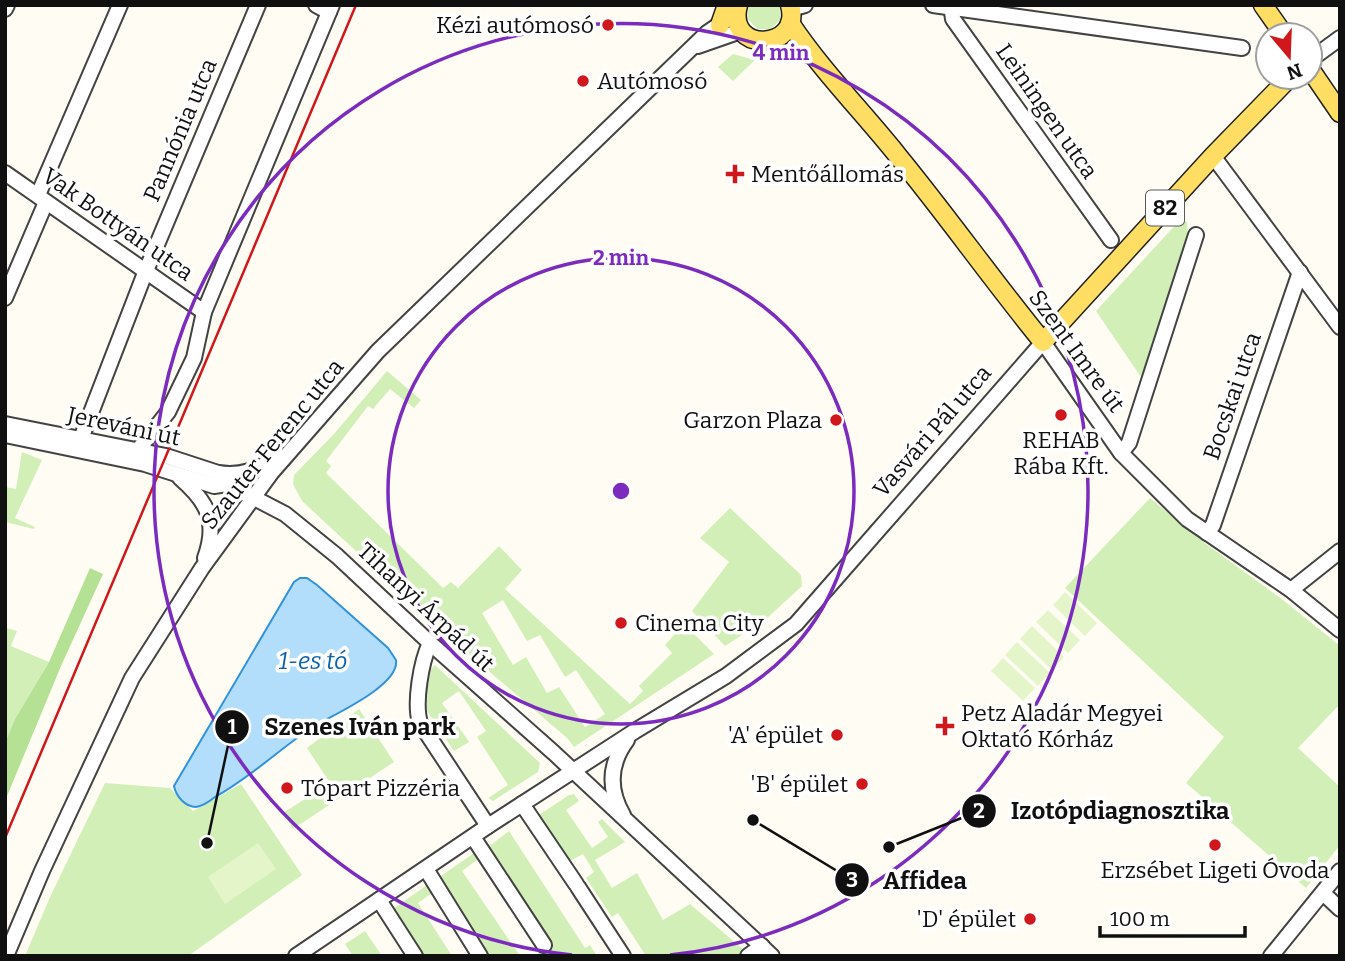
<svg xmlns="http://www.w3.org/2000/svg" width="1345" height="961" font-family="Bitter,serif">
<rect width="100%" height="100%" fill="#fffdf3"/>
<g fill="#d2efb7" fill-rule="evenodd">
<path d="M749,5h30l2,14 -10,10h-14l-10,-11z"/>
<path d="M733,54l22,6 -22,21 -15,-14z"/>
<path d="M1181,219l6,3 1,13 -45,145 -47,-69z"/>
<path d="M387,371l34,29 -7,8 -24,-19 -17,20 -5,-3 -42,55 5,5 -5,7 117,115 8,-6 7,6 41,-42 23,24 -17,19 125,115 13,-13 -4,-5 33,-33 -7,-8 19,-21 30,30 -140,93 -7,-9 -126,-108 -139,-129 -9,-17 1,-9 40,-41zM503,600l24,41 13,-6 25,42 11,-7 29,44 -20,13 -26,-40 -12,6 -21,-36 -13,8 -31,-52z"/>
<path d="M22,452l20,8 -27,58 20,9 -1,2 -29,-7v-35l11,2z"/>
<path d="M1150,498l56,46 77,56 57,46v58l-42,44 42,39v58l-34,43 -120,-105 38,-46 -159,-149z"/>
<path d="M730,508l71,67 1,11 -37,34 -40,26 -33,-35 37,-49 -29,-24z"/>
<path d="M6,628l11,3 -6,15 38,16 -34,57 -10,24z"/>
<path d="M435,665l105,98 -2,9 -45,29 -5,-3 20,-13 -31,-48 9,-6 -27,-40 -17,12 27,39 -15,9 -27,-40 -2,-10 3,-29z"/>
<path d="M359,709l35,53 -101,67 -10,-16 47,-30 -23,-35z"/>
<path d="M105,783l65,5 23,23 48,-27 61,91 -114,81h-163l25,-59z"/>
<path d="M574,794l5,7 -13,9 26,38 16,-11 -10,-15 4,-3 23,23 -30,18 17,28 25,-15 26,47 27,-16 55,47 -7,5h-92l-28,-43 -6,4 -26,-39 8,-6 -11,-18 -13,7 -31,-46 30,-20z"/>
<path d="M509,831l76,117 5,-3 7,11h-63l17,-12 -63,-97z"/>
<path d="M477,851l4,6 -19,14 58,85h-31l-51,-78z"/>
<path d="M427,885l5,8 -14,10 34,53h-29l-30,-47z"/>
<path d="M365,931l17,25h-29l-8,-12z"/>
</g>
<path fill="#b5e195" d="M90,568l13,6 -42,92 -56,135v-58l10,-24 34,-57z"/>
<g fill="#e5f5ca">
<path d="M1065,592l32,31 -12,13 -32,-31z"/>
<path d="M1048,610l32,30 -12,13 -32,-31z"/>
<path d="M1032,626l32,31 -12,13 -32,-31z"/>
<path d="M1017,642l33,31 -12,13 -33,-31z"/>
<path d="M1003,658l32,30 -12,13 -32,-30z"/>
<path d="M258,843l18,26 -51,35 -17,-27z"/>
</g>
<path fill="#b2defc" stroke="#3192db" stroke-width="2" d="M300,578h7l10,7 71,63 8,12c4,25 -61,54 -80,65 -35,22 -64,52 -101,72 -5,4 -13,9 -19,10 -11,0 -20,-11 -22,-21l120,-204z"/>
<g fill="none" stroke-linecap="round" stroke-linejoin="round">
<g stroke="#434343" stroke-width="18">
<g id="minor">
<path d="M316,5l13,7"/>
<path d="M933,5l309,43"/>
<path d="M951,5l2,14 158,221"/>
<path d="M5,9l2,-4"/>
<path d="M791,9l14,-4"/>
<path d="M698,46l43,-15"/>
<path d="M1310,60l30,-22"/>
<path d="M1213,156l127,171"/>
<path d="M5,173l199,139"/>
<path d="M38,195l82,-190"/>
<path d="M5,298l41,-96"/>
<path d="M5,424l161,32 52,17 9,11"/>
<path d="M5,435l140,29 69,22 13,-2 58,30 52,42 93,87 124,110 218,203"/>
<path d="M77,449l68,-176 113,-268"/>
<path d="M138,450l30,-38 26,-54 10,-46 128,-307"/>
<path d="M1121,453l8,-10 67,-208"/>
<path d="M218,473c25,4 41,-5 63,-16"/>
<path d="M180,478c28,24 38,44 25,80"/>
<path d="M1207,533l6,-8 87,-253"/>
<path d="M1291,590l49,-39"/>
<path d="M430,643c-9,19 -16,60 -10,80l68,103"/>
<path d="M522,804l54,80"/>
<path d="M623,815c-15,-26 -14,-51 4,-75"/>
<path d="M473,837l71,108"/>
<path d="M426,869l54,87"/>
<path d="M578,887l45,69"/>
<path d="M1323,893l17,16"/>
<path d="M379,900l36,56"/>
<path d="M6,956l36,-85 90,-193 70,-110 70,-96 106,-121 329,-318 19,-13"/>
<path d="M296,956l192,-130 147,-95 91,-55 70,-52 247,-282 78,111 66,66 104,71 49,40"/>
<path d="M748,956l14,-10"/>
<path d="M1271,956l69,-85"/>
</g>
</g>
<g stroke="#212121" stroke-width="21">
<g id="major">
<path d="M738,5c-13,49 65,46 52,0"/>
<path d="M1263,5l21,30"/>
<path d="M790,23c32,48 72,88 108,133 50,61 95,125 145,186l170,-186 77,-79"/>
<path d="M720,25l7,-20"/>
<path d="M1310,69l30,44"/>
</g>
</g>
<use href="#minor" stroke="#fff" stroke-width="14"/>
<use href="#major" stroke="#ffde63" stroke-width="18"/>
<path stroke="#d0181c" stroke-width="2.5" d="M5,838l351,-833"/>
</g>
<g fill="none" stroke="#7b2cbf" stroke-width="3.5">
<circle cx="621" cy="491" r="233"/>
<path d="M572 955A467 467 0 1 1 670 955"/>
</g>
<g fill="#d0181c" stroke="#fff" stroke-width="2.5">
<circle cx="608" cy="25" r="7"/>
<circle cx="583" cy="81" r="7"/>
<path d="M731.5 163.5h7v7h7v7h-7v7h-7v-7h-7v-7h7z"/>
<circle cx="1061" cy="415" r="7"/>
<circle cx="836" cy="420" r="7"/>
<circle cx="621" cy="623" r="7"/>
<path d="M941.5 715.5h7v7h7v7h-7v7h-7v-7h-7v-7h7z"/>
<circle cx="837" cy="735" r="7"/>
<circle cx="862" cy="784" r="7"/>
<circle cx="287" cy="788" r="7"/>
<circle cx="1215" cy="845" r="7"/>
<circle cx="1030" cy="919" r="7"/>
</g>
<g text-anchor="middle" dominant-baseline="central" stroke-width="7" stroke-linejoin="round" paint-order="stroke">
<rect fill="#fff" stroke="#585858" stroke-width="2" x="1146" y="190.5" width="38" height="35" rx="5"/>
<g font-size="21" font-weight="bold" fill="#101010">
<text x="1165" y="208">82</text>
</g>
<g font-size="23" fill="#101010" stroke="#fff" text-anchor="end">
<text x="594" y="25">Kézi autómosó</text>
<text x="597" y="81" text-anchor="start">Autómosó</text>
<text x="751" y="174" text-anchor="start">Mentőállomás</text>
<text x="822" y="420">Garzon Plaza</text>
<text x="1061" y="440" text-anchor="middle">REHAB<tspan x="1061" dy="26">Rába Kft.</tspan></text>
<text x="635" y="623" text-anchor="start">Cinema City</text>
<text x="961" y="713" text-anchor="start">Petz Aladár Megyei<tspan x="961" dy="26">Oktató Kórház</tspan></text>
<text x="823" y="735">'A' épület</text>
<text x="848" y="784">'B' épület</text>
<text x="301" y="788" text-anchor="start">Tópart Pizzéria</text>
<text x="1215" y="870" text-anchor="middle">Erzsébet Ligeti Óvoda</text>
<text x="1016" y="919">'D' épület</text>
</g>
<g font-size="23" fill="#101010" stroke="#fff">
<text transform="translate(1047 111) rotate(55)">Leiningen utca</text>
<text transform="translate(180 130) rotate(-67)">Pannónia utca</text>
<text transform="translate(118 224) rotate(35)">Vak Bottyán utca</text>
<text transform="translate(1077 351) rotate(54)">Szent Imre út</text>
<text transform="translate(1232 396) rotate(-71)">Bocskai utca</text>
<text transform="translate(124 426) rotate(12)">Jereváni út</text>
<text transform="translate(932 431) rotate(-49)">Vasvári Pál utca</text>
<text transform="translate(272 444) rotate(-51)">Szauter Ferenc utca</text>
<text transform="translate(426 607) rotate(43)">Tihanyi Árpád út</text>
</g>
<g font-size="24" font-style="italic" fill="#0b63b0" stroke="#fff">
<text x="313" y="661">1-es tó</text>
</g>
</g>
<circle cx="621" cy="491" r="10" fill="#7b2cbf" stroke="#fff" stroke-width="3.5"/>
<g font-size="21" text-anchor="middle" font-weight="bold" fill="#7b2cbf" stroke="#fff" stroke-width="7" stroke-linejoin="round" paint-order="stroke">
<text x="781" y="60">4 min</text>
<text x="621" y="265">2 min</text>
</g>
<path fill="none" stroke="#101010" stroke-width="2.5" d="M207 843L232 727M889 847L979 811M753 820L852 880"/>
<g fill="#101010" stroke="#fff" stroke-width="2.5">
<circle cx="207" cy="843" r="7"/>
<circle cx="889" cy="847" r="7"/>
<circle cx="753" cy="820" r="7"/>
<circle cx="232" cy="727" r="18"/>
<circle cx="979" cy="811" r="18"/>
<circle cx="852" cy="880" r="18"/>
</g>
<g font-size="21" text-anchor="middle" font-weight="bold" fill="#fff">
<text x="232" y="734">1</text>
<text x="979" y="818">2</text>
<text x="852" y="887">3</text>
</g>
<g font-size="24" text-anchor="middle" font-weight="bold" fill="#101010" stroke="#fff" stroke-width="7" stroke-linejoin="round" paint-order="stroke">
<text x="360" y="735">Szenes Iván park</text>
<text x="1120" y="819">Izotópdiagnosztika</text>
<text x="925" y="889">Affidea</text>
</g>
<rect width="1345" height="961" fill="none" stroke="#101010" stroke-width="14"/>
<g transform="translate(1289 56) rotate(161)"><circle r="33" fill="#ffffff" stroke="#9f9f9f" stroke-width="2"/>
<path d="M0-5L12 26L0 18L-12 26Z" fill="#d0181c"/>
<text y="-10" font-size="19" font-weight="bold" text-anchor="middle" fill="#101010">N</text>
</g>
<path d="M1100 926v10h145v-10" fill="none" stroke="#101010" stroke-width="3.5"/>
<text x="1110" y="926" font-size="21" fill="#101010" stroke="#ffffff" stroke-width="5" paint-order="stroke">100 m</text>
</svg>
